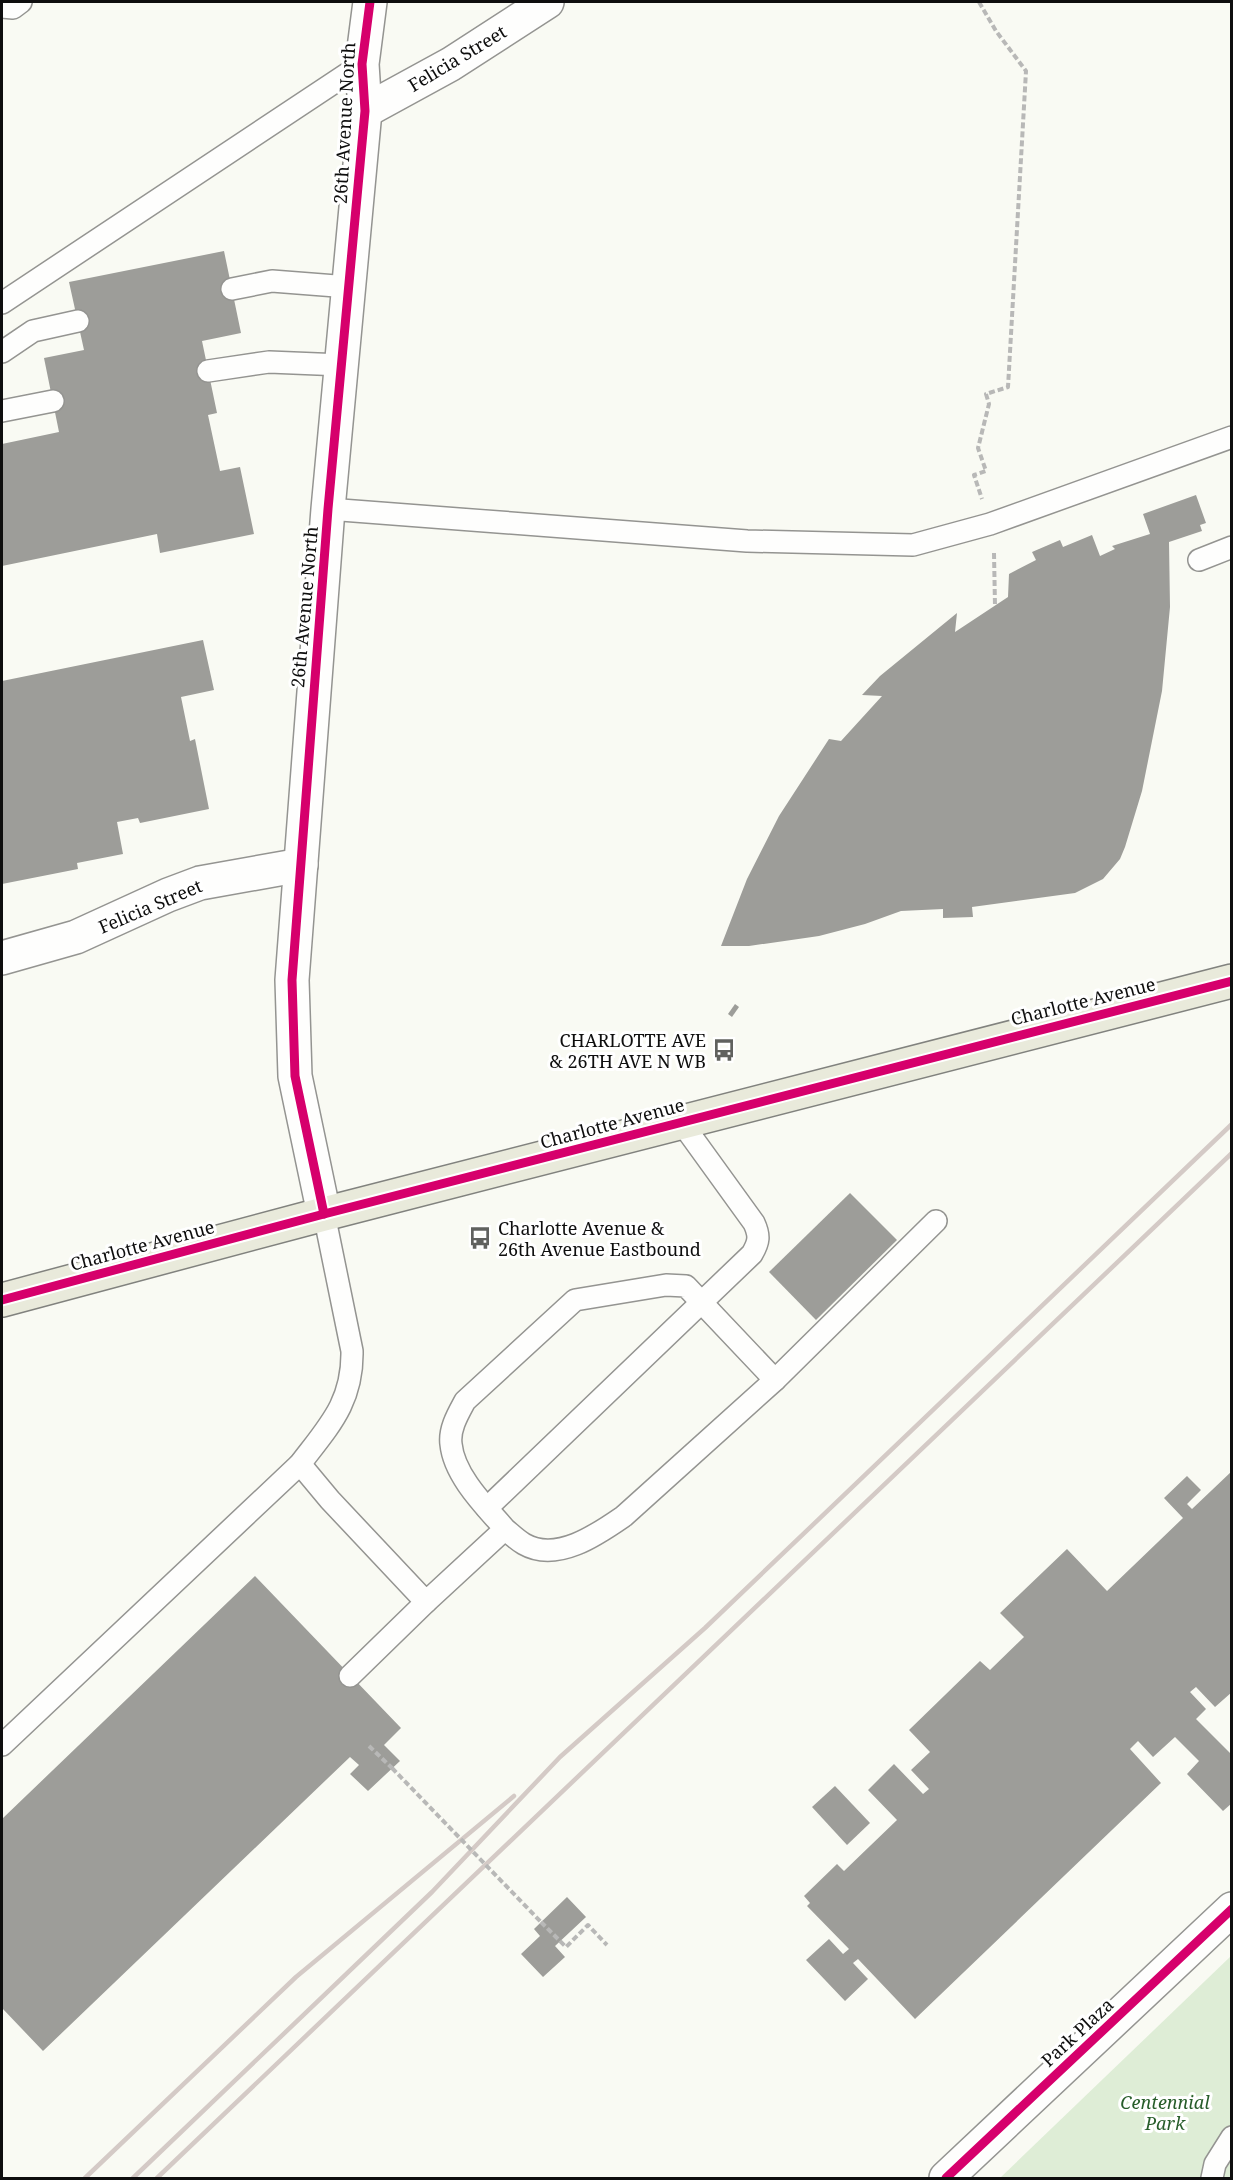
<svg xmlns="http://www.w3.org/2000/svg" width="1233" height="2180" font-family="'Noto Serif',serif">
<rect width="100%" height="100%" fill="#f9faf3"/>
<path fill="#deedd6" d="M1231,1956v222h-231z"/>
<g fill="#9d9d99">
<path d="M224,251l17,82 -39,8 15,72 -9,2 12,56 20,-4 14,67 -94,19 -3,-19 -155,32v-122l57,-12 -15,-74 40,-8 -15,-68z"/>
<path d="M1196,495l10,28 -6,2 2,6 -33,11 1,65 -8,84 -20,100 -17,56 -5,12 -17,20 -28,14 -103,14 1,10 -30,1v-9l-42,2 -36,13 -46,12 -70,10h-28l26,-67 32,-63 50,-77 12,2 41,-45 -20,-1 18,-19 77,-63 -2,19 53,-35 1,-23 27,-14 -4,-8 28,-12 3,7 29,-12 8,21 15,-7 -3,-3 38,-12 -7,-20z"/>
<path d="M203,640l11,50 -33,7 9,44 5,-2 14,70 -69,14 -2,-5 -21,4 6,32 -46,9 1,6 -76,15v-203z"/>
<path d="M735,1004l4,3 -7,10 -4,-3z"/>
<path d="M850,1193l47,47 -81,80 -47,-48z"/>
<path d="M1232,1471v221l-17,15 -19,-20 -6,5 16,17 -10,10 36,36v48l-9,8 -36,-37 12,-13 -24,-24 -22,20 -15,-16 -8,8 31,34 -246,236 -57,-60 -5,4 15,16 -23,22 -39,-41 23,-21 14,15 6,-5 -42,-43 3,-3 -6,-7 33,-32 7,7 53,-51 -29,-30 26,-26 29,30 6,-5 -18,-19 19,-18 -21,-22 71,-69 10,9 34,-33 -24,-24 67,-64 40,42 76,-73 -19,-20 23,-22 14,14 -14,14 5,5z"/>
<path d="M255,1576l146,152 -17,17 16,16 -32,30 -18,-17 9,-9 -9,-8 -307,294 -41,-43v-189z"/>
<path d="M835,1786l35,37 -23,22 -35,-38z"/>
<path d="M567,1897l19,20 -31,29 10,11 -22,20 -22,-23 19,-18 -6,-7z"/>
</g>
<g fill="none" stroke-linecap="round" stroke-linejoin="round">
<g stroke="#949491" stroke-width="24">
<g id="lane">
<path d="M2,7l11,1 8,-6"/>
<path d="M232,289l40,-8 77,6"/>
<path d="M2,303l360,-239"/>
<path d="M2,352l31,-21 45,-10"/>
<path d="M208,371l61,-9 73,3"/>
<path d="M2,411l51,-10"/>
<path d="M328,509l419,32 166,4 77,-21 242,-87"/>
<path d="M1199,560l33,-13"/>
<path d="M775,1380l161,-159"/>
<path d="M300,1464l30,36 96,102 79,-73c6,5 12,11 19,15 33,19 74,-10 100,-28l151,-136 -89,-94 -20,-1 -91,15 -110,101c-7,13 -16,28 -14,43 3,32 35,63 54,85"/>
<path d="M487,1508l265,-254c7,-12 8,-18 2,-31l-73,-101"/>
<path d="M350,1676l76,-74"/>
<path d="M2,1745l298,-281c29,-38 53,-62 52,-113l-28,-137"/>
<path d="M1212,2178l3,-14 17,-27"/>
</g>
</g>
<g stroke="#949491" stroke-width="36">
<g id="street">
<path d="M365,111l86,-47 96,-62"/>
<path d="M2,958l74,-21 92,-42 32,-12 101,-18"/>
<path d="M324,1214l-29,-138 -3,-96 36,-471 37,-398 -3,-47 8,-62"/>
<path d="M946,2178l286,-269"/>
</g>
</g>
<g stroke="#81827e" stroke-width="36">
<path id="primary" d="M2,1300l322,-86 908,-233"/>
</g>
<g stroke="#b8b8b7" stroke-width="4" stroke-dasharray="6 3" stroke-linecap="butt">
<path d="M979,2l17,29 30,40 -18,316 -22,7 3,10 -11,44 8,23 -12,4 8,24"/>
<path d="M994,553l1,53"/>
<path d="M369,1746l23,22"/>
<path d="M541,1922l25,25 22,-22 19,20"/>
</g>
<use href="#lane" stroke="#fefefd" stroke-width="21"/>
<use href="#street" stroke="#fefefd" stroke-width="33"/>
<use href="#primary" stroke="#e9eadb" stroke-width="33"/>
<g stroke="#d4cac6" stroke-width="4.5">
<path d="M85,2178l211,-201 218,-181"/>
<path d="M133,2178l299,-286 128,-135 145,-129 527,-504"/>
<path d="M157,2178l1075,-1025"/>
</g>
<path stroke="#b8b8b7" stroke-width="4" stroke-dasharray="6 3" stroke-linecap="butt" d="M392,1768l149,154"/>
<g stroke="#fff" stroke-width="13">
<g id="cycleway">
<path d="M324,1214l-29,-138 -3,-96 36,-471 37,-398 -3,-47 8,-62"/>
<path d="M2,1300l322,-86 908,-233"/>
<path d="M946,2178l286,-269"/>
</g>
</g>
<use href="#cycleway" stroke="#d6006c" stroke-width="9"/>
</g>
<defs>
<g id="bus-bare" transform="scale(1.8)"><path d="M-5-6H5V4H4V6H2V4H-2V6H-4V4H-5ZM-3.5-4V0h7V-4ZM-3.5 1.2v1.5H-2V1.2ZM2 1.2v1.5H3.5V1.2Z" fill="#60615e" stroke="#fff" stroke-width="2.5" paint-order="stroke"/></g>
</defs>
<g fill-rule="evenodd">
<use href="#bus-bare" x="724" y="1050"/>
<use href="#bus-bare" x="480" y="1238"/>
</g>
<g text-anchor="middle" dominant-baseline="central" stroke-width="6" stroke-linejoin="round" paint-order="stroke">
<g font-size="18" fill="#0e0e0e" stroke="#fff">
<text transform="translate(457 58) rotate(-31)">Felicia Street</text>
<text transform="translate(344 123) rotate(-87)">26th Avenue North</text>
<text transform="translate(304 607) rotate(-85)">26th Avenue North</text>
<text transform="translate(150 906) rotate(-23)">Felicia Street</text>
<text transform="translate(1083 1001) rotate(-14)">Charlotte Avenue</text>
<text transform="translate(612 1123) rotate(-15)">Charlotte Avenue</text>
<text transform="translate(142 1245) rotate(-15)">Charlotte Avenue</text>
<text transform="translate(1077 2032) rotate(-43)">Park Plaza</text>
</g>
<g font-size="18" fill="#0e0e0e" stroke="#fff" text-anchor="end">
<text x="706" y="1040">CHARLOTTE AVE<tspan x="706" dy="21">&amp; 26TH AVE N WB</tspan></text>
<text x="498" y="1228" text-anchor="start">Charlotte Avenue &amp;<tspan x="498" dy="21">26th Avenue Eastbound</tspan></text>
</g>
<g font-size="18" font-style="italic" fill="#275d2a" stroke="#fff">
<text x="1165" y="2102">Centennial<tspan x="1165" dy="21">Park</tspan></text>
</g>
</g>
<rect width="1233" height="2180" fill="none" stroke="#0e0e0e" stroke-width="6"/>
</svg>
